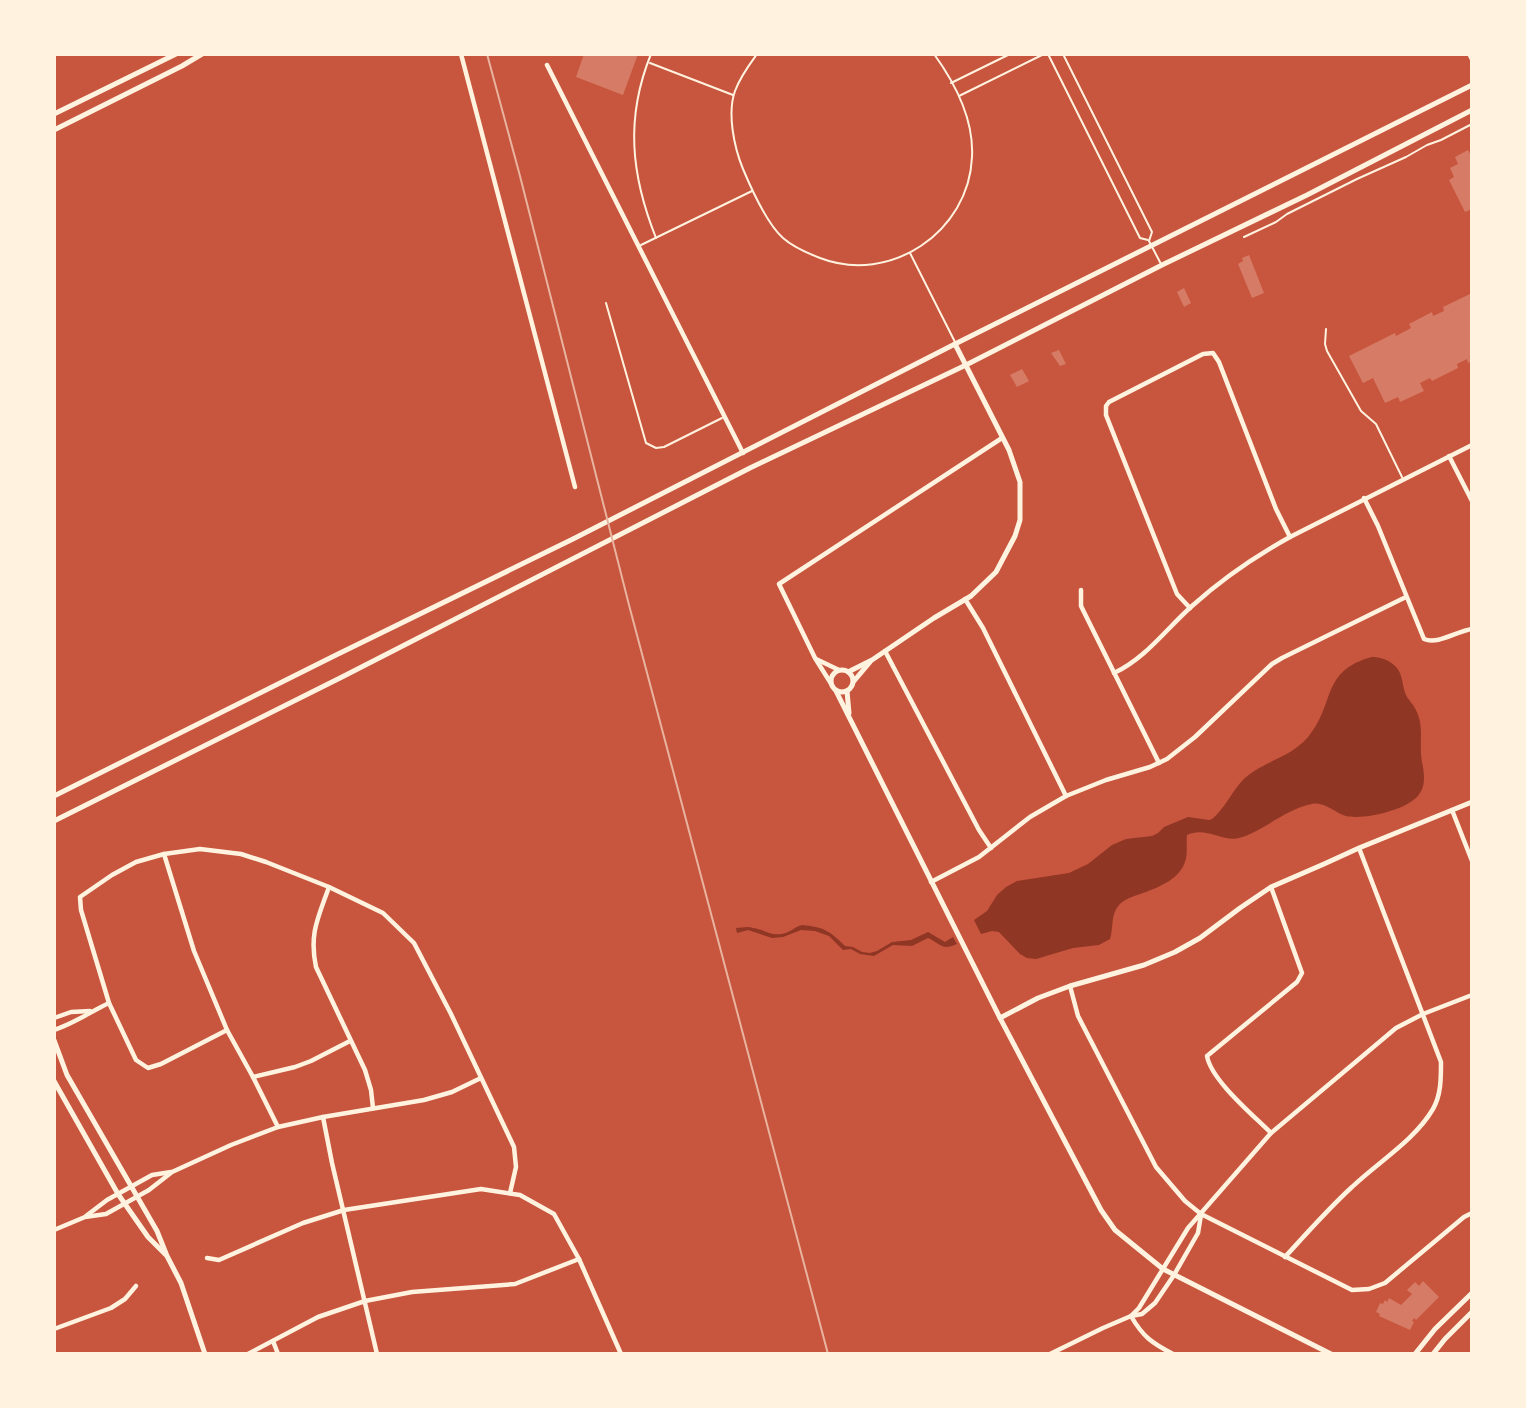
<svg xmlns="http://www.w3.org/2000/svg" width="1526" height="1408" font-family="Montserrat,sans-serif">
<rect width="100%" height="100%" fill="#c8553d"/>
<g fill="#8f3625">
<path d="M1372,657c12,0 26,7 29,19 3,10 2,17 9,25 17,21 8,37 12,61 2,10 4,22 -2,31 -10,17 -56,27 -74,23 -11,-3 -22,-15 -34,-12 -27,5 -48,27 -73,34 -16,4 -34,-12 -52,-3 -1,8 1,19 -2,27 -6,17 -24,24 -39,30 -8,3 -18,5 -25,11 -11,10 -7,23 -11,36l-11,6 -26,3 -37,11 -9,-1 -7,-4 -21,-22 -7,-1 -11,3 -7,-14 13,-9 10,-16 9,-8 11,-6 52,-8 19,-9 24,-19 14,-6 26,-3 6,-3 6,-6 24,-10 21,3 3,-1c15,-12 22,-34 38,-45 19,-14 42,-18 58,-37 28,-33 12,-66 64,-80z"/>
<path d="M802,925c22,2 28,6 43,21l8,1 9,5 8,1 7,-2 15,-9 19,-2 17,-8 17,10 8,-5 4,7c-15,7 -16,0 -29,-6l-16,8 -19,-1 -19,11 -14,-2 -9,-5 -8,1 -14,-14 -14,-5 -14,-1 -18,7 -11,1 -24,-8 -11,3 -1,-5c6,0 11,-2 17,0 11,1 17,8 28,6 9,-1 13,-7 21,-9z"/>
</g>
<g fill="#d67c66">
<path d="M584,54h54l-15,41 -47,-18z"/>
<path d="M1468,150l4,7v52l-7,3 -16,-32 5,-3 -4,-9 8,-4 -3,-7z"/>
<path d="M1249,255l15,38 -12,5 -14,-34 5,-3 -1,-3z"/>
<path d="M1184,288l7,15 -7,4 -7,-15z"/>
<path d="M1472,293v68l-4,2 -1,-4 -10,5 1,4 -26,13 -2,-3 -10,5 4,8 -24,11 -2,-5 -13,6 -12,-25 -10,5 -14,-27 46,-23 1,3 15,-8 -2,-4 23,-12 1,4 11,-5 -1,-4z"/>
<path d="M1059,350l7,14 -6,2 -9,-13z"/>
<path d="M1022,369l7,12 -12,6 -7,-12z"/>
<path d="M1423,1281l16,16 -23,23 -2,-2 -2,3 2,1 -4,8 -31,-14 1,-2 -4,-2 4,-9 3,1 2,-4 2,2 2,-4 12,7 11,-11 -5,-4 8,-8 4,4z"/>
</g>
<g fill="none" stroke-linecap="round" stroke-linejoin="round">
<path stroke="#fff3e0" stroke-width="2" d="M1244,237l32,-15 11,-8 70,-35 49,-22 21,-12 14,-5 31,-16"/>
<g stroke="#fff3e0" stroke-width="2">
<path d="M651,54c-26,64 -20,121 5,184"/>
<path d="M757,54c-8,11 -17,23 -22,37 -8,22 -1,56 8,78 8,19 24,55 40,69 10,9 24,15 37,20 70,27 149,-26 152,-101 2,-37 -17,-74 -38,-103"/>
<path d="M1048,54l92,184 8,2"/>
<path d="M1063,54l89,178 -3,9 12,23"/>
<path d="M1468,54l4,8"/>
<path d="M650,63l83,32"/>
<path d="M951,83l59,-29"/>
<path d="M959,96l85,-42"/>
<path d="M641,245l111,-54"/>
<path d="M910,253l45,89"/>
<path d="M606,303l40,140 10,5 8,-1 58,-29"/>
<path d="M1326,329l-1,15 2,7 34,60 15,13 26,53"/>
</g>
<g stroke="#fff3e0" stroke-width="4.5">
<path d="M461,54l114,433"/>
<path d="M547,65l196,388"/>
<path d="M1449,456l23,45"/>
<path d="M1364,498l14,28 46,113c14,6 33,-8 48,-10"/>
<path d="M1081,590v16l78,157"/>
<path d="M965,599l18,29 83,168"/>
<path d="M1190,608l-13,-14 -4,-10 -67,-169v-9l3,-4 94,-48 10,-1 6,9 57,147 14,28"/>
<path d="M885,651l94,179 12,18"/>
<path d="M816,659l23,11"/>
<path d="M1114,673c32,-15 52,-44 78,-67 30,-27 62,-49 98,-69l182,-92"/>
<path d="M830,682l-15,-24 -36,-74 223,-146"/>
<path d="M1452,810l20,51"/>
<path d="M164,854l30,97 33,79 26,47 25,50"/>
<path d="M931,882l48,-25 51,-40 36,-21 40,-16 44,-13 17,-8 28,-22 77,-73 10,-6 124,-61"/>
<path d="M329,887c-11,31 -20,47 -13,80l49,103 6,20 2,18"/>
<path d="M1070,986l8,30 78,151 29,34 16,13 151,76 17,-1 16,-6 79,-66 8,-4"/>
<path d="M54,1018l17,-6 19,-1"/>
<path d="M54,1030c21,-7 36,-18 55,-27"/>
<path d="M227,1030l-66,34 -13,4 -12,-8 -27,-57 -28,-93 -1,-13 32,-22 24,-13 28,-8 36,-5 41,5 25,8 63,25 54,26 31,30 37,71 63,133 2,20 -6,26"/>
<path d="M253,1077l42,-10 16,-6 39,-20"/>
<path d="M323,1117l9,46 45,191"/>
<path d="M1271,1133c-18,-18 -60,-53 -64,-77l90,-74 5,-9 -31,-86"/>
<path d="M86,1216l21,-16 45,-25 19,-3"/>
<path d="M54,1230l31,-13 21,-3 43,-24 23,-18 59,-27 47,-18 45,-10 101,-17 28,-8 29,-14"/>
<path d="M1285,1257c22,-24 43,-48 67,-70 26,-25 62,-46 81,-78 8,-14 8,-30 8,-47l-82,-214"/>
<path d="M207,1258l12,2 84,-37 41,-13 137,-21 39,6 34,19 25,45 42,95"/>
<path d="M1131,1316l8,-8 49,-80 83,-95 125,-105 27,-14 49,-19"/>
<path d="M1131,1316c12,21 21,27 42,38"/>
<path d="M54,1329l57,-21 14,-9 11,-13"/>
<path d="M273,1341l5,13"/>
<path d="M248,1354l70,-37 47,-16 47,-9 103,-8 64,-25"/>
<path d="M1050,1354l53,-26 28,-12 11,-2 13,-11 19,-28 24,-42 3,-18"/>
</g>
<g stroke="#fff3e0" stroke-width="5">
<path d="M54,114l122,-60"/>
<path d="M54,130l128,-64 20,-12"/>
<circle cx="842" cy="681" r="11"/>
<path d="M848,672l24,-12 62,-42 37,-22 25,-24 19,-36 5,-16v-38l-11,-32 -54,-106"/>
<path d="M854,681l16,-19"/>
<path d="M836,691l164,327 101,192 14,20 48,39 168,85"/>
<path d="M847,691l2,22"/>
<path d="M54,796l278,-139 241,-118 382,-195 517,-259"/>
<path d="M54,821l288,-144 408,-209 216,-103 196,-100 145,-70 165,-85"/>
<path d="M1000,1018l38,-20 32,-12 74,-21 31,-13 25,-14 40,-30 31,-21 53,-23 35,-16 113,-46"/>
<path d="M54,1040l13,35 90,156 10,25 14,27 24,71"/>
<path d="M54,1081l64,113 30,43 17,17"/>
<path d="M1415,1354l20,-25 37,-36"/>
<path d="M1433,1354l12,-15 27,-27"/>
</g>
<path stroke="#e9b49f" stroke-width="2" d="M487,54l33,122 109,429 199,749"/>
</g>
<rect width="1526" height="1408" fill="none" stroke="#fff3e0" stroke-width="112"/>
</svg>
